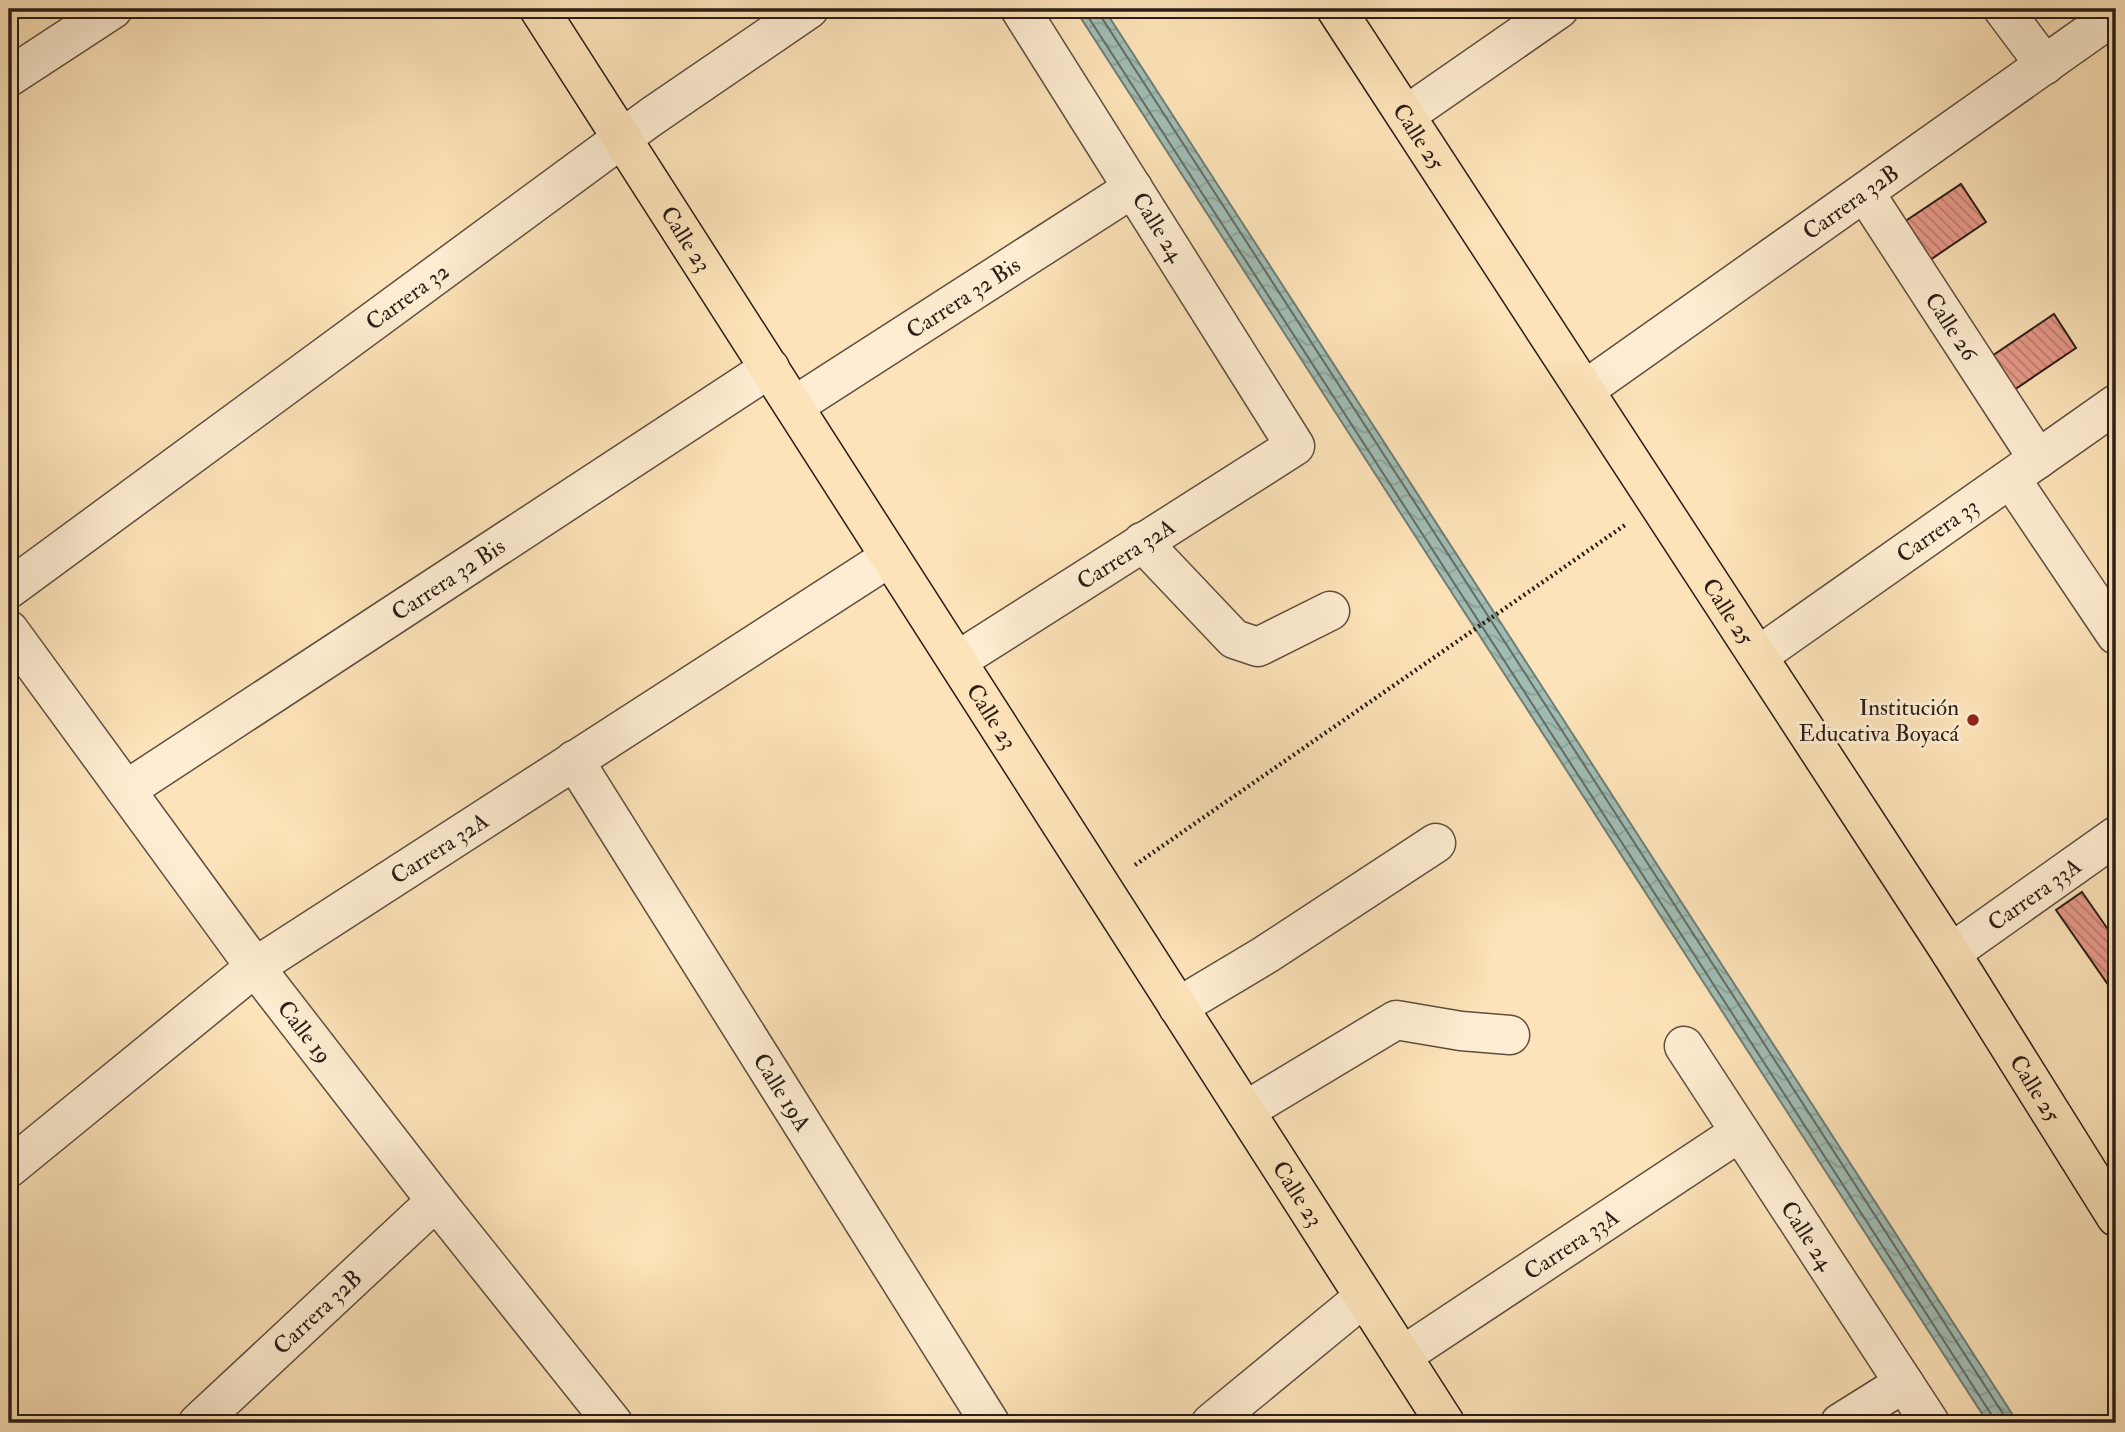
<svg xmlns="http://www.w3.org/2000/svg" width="2125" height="1432" font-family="'IM FELL Double Pica',serif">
<defs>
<pattern id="water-waves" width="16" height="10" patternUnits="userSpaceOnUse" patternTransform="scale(1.75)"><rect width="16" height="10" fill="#a0bdb4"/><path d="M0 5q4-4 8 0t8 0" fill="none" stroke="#8aa29a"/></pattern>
<pattern id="building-back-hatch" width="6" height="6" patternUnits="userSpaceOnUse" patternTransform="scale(1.75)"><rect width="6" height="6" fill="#e99a8a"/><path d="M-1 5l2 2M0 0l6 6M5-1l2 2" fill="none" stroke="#bd7d70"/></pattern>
</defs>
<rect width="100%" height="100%" fill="#fde3b9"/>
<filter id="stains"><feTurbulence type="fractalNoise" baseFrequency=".00286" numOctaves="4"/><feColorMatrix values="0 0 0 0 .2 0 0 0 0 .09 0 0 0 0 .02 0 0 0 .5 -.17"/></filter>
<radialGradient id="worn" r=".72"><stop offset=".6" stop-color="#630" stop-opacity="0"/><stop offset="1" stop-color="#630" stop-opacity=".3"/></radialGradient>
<path fill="url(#water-waves)" stroke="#717d75" stroke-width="2" d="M1075,9h29l914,1414h-30z"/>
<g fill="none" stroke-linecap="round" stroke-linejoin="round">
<g stroke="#656d65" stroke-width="2">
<path d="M1083,9l910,1408 1,6"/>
<path d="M1099,9l1,6 909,1408"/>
</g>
</g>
<g fill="url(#building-back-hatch)" stroke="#2a1d16" stroke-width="2">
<path d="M1961,184l25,38 -59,40 -26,-38z"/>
<path d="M2054,314l22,34 -65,44 -22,-34z"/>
<path d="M2082,892l34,49v55l-60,-86z"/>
</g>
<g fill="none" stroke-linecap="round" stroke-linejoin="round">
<g stroke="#5f4e3f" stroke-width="41">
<g id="minor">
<path d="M2003,9l42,56"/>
<path d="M9,77l104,-68"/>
<path d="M1406,115l153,-106"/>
<path id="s1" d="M1865,193l173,266"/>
<path id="s2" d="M1586,389l530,-375"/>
<path id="s3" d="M794,406l339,-218"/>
<path d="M2011,479l105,156"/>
<path d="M1142,542l92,97 24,8 72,-36"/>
<path id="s4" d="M9,589l642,-472 158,-108"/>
<path id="s5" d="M9,630l246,337 181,234 177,222"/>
<path id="s6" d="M1758,656l358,-252"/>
<path id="s7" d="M957,661l338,-215 -275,-437"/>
<path id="s8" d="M574,760l416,663"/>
<path id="s9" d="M126,790l644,-422"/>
<path id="s10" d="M1951,953l165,-117"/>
<path d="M1178,1007l87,-52 171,-112"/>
<path id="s11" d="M1684,1046l246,377"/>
<path d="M1245,1111l151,-91 65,11 49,4"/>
<path id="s12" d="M9,1168l246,-201 635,-410"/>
<path id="s13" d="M1402,1356l338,-224"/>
<path id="s14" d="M198,1423l238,-222"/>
<path d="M1211,1423l153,-126"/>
<path d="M1840,1423l64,-40"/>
</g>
</g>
<g stroke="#2a1d16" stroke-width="41">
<g id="major">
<path id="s15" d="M539,9l906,1414"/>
<path id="s16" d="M1336,9l615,944 165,264"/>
</g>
</g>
<path stroke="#2a1d16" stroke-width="4.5" stroke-dasharray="2 3.5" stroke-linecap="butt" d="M1135,865l490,-340"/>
<use href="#minor" stroke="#feedd2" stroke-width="38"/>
<use href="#major" stroke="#fde3b9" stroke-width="38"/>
</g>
<circle fill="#8f2418" stroke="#feedd2" stroke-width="2.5" cx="1973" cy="720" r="7"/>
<g text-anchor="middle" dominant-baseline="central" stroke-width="6" stroke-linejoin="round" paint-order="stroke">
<g font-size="23" fill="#2a1d16" stroke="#feedd2">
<text stroke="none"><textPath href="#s16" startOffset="152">Calle 25</textPath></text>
<text stroke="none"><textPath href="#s2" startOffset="324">Carrera 32B</textPath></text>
<text transform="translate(1158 227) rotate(58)">Calle 24</text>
<text stroke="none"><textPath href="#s15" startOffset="273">Calle 23</textPath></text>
<text stroke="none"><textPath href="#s4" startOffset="494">Carrera 32</textPath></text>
<text stroke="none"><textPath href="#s3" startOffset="201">Carrera 32 Bis</textPath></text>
<text stroke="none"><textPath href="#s1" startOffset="159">Calle 26</textPath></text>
<text stroke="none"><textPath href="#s6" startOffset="219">Carrera 33</textPath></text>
<text stroke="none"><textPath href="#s7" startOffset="200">Carrera 32A</textPath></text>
<text stroke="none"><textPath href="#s9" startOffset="385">Carrera 32 Bis</textPath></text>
<text stroke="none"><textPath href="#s16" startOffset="719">Calle 25</textPath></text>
<text stroke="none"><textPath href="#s15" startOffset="840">Calle 23</textPath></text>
<text stroke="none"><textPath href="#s12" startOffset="537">Carrera 32A</textPath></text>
<text stroke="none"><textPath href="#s10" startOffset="102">Carrera 33A</textPath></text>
<text stroke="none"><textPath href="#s5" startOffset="499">Calle 19</textPath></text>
<text stroke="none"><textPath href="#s16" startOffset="1286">Calle 25</textPath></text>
<text stroke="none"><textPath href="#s8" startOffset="392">Calle 19A</textPath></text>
<text stroke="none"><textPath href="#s15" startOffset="1407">Calle 23</textPath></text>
<text stroke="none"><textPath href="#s11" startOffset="226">Calle 24</textPath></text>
<text stroke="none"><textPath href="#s13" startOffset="203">Carrera 33A</textPath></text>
<text stroke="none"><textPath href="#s14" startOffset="163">Carrera 32B</textPath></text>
</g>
<g font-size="23" fill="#2a1d16" stroke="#feedd2" text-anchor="end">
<text x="1959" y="707">Institución<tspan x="1959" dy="26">Educativa Boyacá</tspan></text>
</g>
</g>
<rect width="2125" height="1432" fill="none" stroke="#fde3b9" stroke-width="35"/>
<rect x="10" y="10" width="2104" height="1411" fill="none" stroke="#2a1d16" stroke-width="3.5"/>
<rect x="18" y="18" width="2090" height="1397" fill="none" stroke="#2a1d16" stroke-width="2"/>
<rect width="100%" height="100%" filter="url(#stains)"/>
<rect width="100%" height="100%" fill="url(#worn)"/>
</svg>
